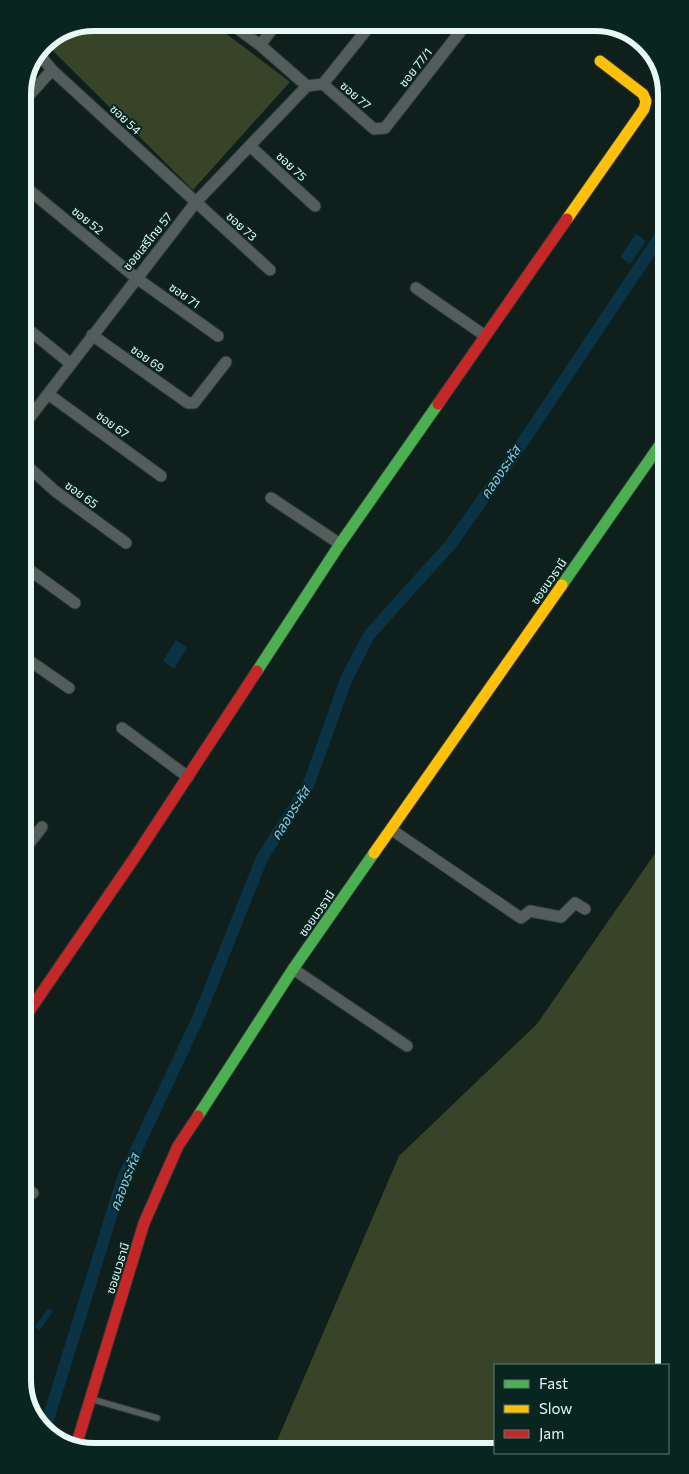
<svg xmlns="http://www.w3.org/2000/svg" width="689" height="1474" font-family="Commissioner,'Noto Sans Thai',sans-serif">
<rect width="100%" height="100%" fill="#0e1f1c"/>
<g fill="#384427">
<path d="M94,23h118l78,59 -97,108 -148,-147z"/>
<path d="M665,839l1,526h-171v83l-222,2 126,-294 138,-132z"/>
</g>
<g fill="#0a3445">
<path d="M636,234l10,7 -16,23 -10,-7z"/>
<path d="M176,640l11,8 -13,21 -11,-8z"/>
<path d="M48,1308l5,3 -13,19 -5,-3z"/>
</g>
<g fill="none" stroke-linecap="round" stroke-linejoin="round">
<path stroke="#0a3445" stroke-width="12" d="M45,1429l78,-251 76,-162 63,-158 46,-72 38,-106 23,-45 82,-91 68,-96 144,-216"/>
<g stroke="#2c3835" stroke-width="8">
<path id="lane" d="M91,1399l66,19"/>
</g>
<g stroke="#2c3835" stroke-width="13">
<g id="street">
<path d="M230,23l30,22 47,41"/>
<path d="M260,45l17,-22"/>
<path d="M39,54l13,16 218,200"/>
<path d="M323,84l49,-61"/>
<path d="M307,86l16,-2 51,45 11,-1 82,-105"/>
<path d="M23,102l29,-32"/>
<path d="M250,146l65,60"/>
<path d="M23,185l112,92 83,59"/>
<path d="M416,288l68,47"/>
<path d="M23,325l48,39"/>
<path d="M92,335l96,68h6l32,-41"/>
<path d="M48,394l113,82"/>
<path d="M24,425l172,-223 111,-116"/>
<path d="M24,463l31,28 71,52"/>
<path d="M271,498l69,46"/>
<path d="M24,566l51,37"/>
<path d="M24,657l45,31"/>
<path d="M122,728l66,49"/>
<path d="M392,830l129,88 9,-7 31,6 14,-14 10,6"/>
<path d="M25,849l17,-22"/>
<path d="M293,969l114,77"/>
<path d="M26,1188l7,5"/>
</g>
</g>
<g stroke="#2c3835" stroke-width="13">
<g id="fast">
<path d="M562,585l102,-146"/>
<path d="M257,671l83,-127 98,-140"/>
<path d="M198,1116l95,-147 81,-116"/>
</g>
</g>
<g stroke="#2c3835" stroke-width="13">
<g id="slow">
<path d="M567,219l77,-110 2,-8 -3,-7 -43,-33"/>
<path d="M374,853l188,-268"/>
</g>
</g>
<g stroke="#2c3835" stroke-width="13">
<g id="jam">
<path d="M438,404l129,-185"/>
<path d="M25,1017l110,-160 122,-186"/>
<path d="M76,1446l68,-223 34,-77 20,-30"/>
</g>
</g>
<use href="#lane" stroke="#535e5c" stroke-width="5.5"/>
<use href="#street" stroke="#535e5c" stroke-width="11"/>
<use href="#fast" stroke="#4caf50" stroke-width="11"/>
<use href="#slow" stroke="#ffc107" stroke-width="11"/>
<use href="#jam" stroke="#c62828" stroke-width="11"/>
</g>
<g text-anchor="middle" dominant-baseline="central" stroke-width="4" stroke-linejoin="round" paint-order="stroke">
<g font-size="12" fill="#e8f9f4" stroke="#082520">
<text transform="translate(415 67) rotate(-52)">ซอย 77/1</text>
<text transform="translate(356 95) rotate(41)">ซอย 77</text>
<text transform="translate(126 119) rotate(43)">ซอย 54</text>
<text transform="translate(292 166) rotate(43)">ซอย 75</text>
<text transform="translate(88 220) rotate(39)">ซอย 52</text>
<text transform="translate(242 226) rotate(42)">ซอย 73</text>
<text transform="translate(147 241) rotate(-51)">ซอยเสรีไทย 57</text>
<text transform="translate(185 295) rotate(35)">ซอย 71</text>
<text transform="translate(148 358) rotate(35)">ซอย 69</text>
<text transform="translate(113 424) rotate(36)">ซอย 67</text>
<text transform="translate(82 494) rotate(36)">ซอย 65</text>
<text transform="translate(548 581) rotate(-55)">ซอยนวธานี</text>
<text transform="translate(316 913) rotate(-55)">ซอยนวธานี</text>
<text transform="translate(117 1268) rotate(-73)">ซอยนวธานี</text>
</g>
<g font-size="14" font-style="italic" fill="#84c9ee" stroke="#082520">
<text transform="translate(500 472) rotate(-56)">คลองระหัส</text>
<text transform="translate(290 813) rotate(-58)">คลองระหัส</text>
<text transform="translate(124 1182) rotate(-69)">คลองระหัส</text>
</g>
</g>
<path d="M0 0H689V1474H0ZM94 31H595A63 63 0 0 1 658 94V1380A63 63 0 0 1 595 1443H94A63 63 0 0 1 31 1380V94A63 63 0 0 1 94 31Z" fill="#082520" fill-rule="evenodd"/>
<path fill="none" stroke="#e8f9f4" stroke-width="6" d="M94 31H595A63 63 0 0 1 658 94V1380A63 63 0 0 1 595 1443H94A63 63 0 0 1 31 1380V94A63 63 0 0 1 94 31Z"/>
<rect x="494" y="1364" width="175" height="90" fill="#082520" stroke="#627a75"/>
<rect x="504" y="1380" width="25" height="8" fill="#4caf50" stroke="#627a75"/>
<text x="539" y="1389" font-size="15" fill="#e8f9f4">Fast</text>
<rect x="504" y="1405" width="25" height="8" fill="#ffc107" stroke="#627a75"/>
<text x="539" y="1414" font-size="15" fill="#e8f9f4">Slow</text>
<rect x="504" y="1430" width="25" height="8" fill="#c62828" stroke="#627a75"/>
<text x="539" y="1439" font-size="15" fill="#e8f9f4">Jam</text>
</svg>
